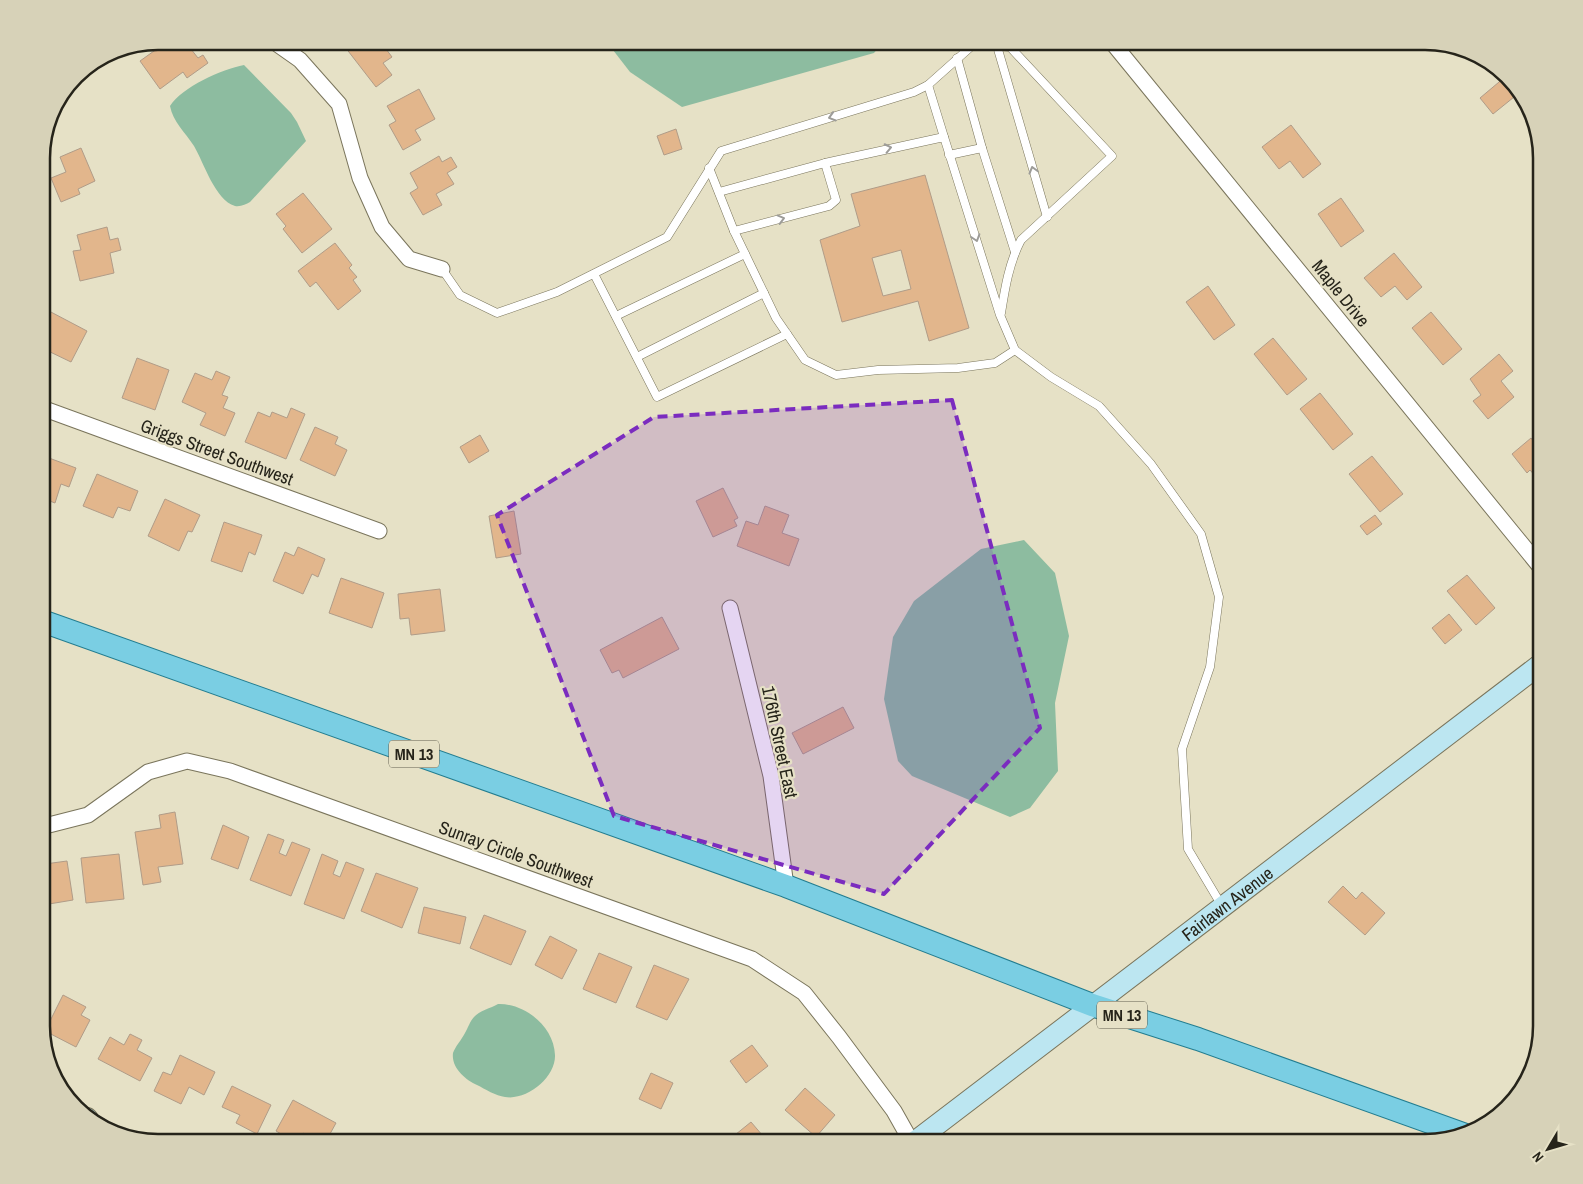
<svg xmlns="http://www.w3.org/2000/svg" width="1583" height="1184" font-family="'Archivo Narrow',sans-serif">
<rect width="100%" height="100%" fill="#e6e1c6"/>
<g fill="#8dbca0">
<path d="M606,41h278l-10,12 -192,54 -52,-35z"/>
<path d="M244,65l47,48 6,9 9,19 -56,61c-4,2 -9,5 -15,4 -20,-6 -31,-43 -41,-60 -9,-14 -21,-24 -24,-40 12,-19 52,-37 74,-41z"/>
<path d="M1024,540l31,33 14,63 -14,67 3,68 -28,37 -20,9 -98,-41 -14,-15 -14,-62 9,-62 21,-36 67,-52z"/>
<path d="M498,1004c26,-1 56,22 57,51 1,22 -28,46 -50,42 -9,-1 -20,-8 -28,-12 -11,-5 -26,-17 -24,-32 2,-6 9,-14 12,-20 3,-5 5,-12 9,-16 5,-6 17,-9 24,-13z"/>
</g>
<g fill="#e2b68c" stroke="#b09c88" fill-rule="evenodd">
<path d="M168,41h9l5,7 5,-4 11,14 5,-3 5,8 -21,15 -4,-6 -23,17 -20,-28z"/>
<path d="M353,41h27l12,16 -9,6 9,12 -16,12 -31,-40z"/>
<path d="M115,50l-12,10 -2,-2 13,-8z"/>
<path d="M1505,77l14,16 -26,21 -13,-16z"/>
<path d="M419,89l16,30 -20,11 6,10 -18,10 -14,-25 7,-4 -9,-15z"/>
<path d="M1291,125l30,39 -18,14 -13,-17 -11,8 -17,-22z"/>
<path d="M676,129l6,20 -18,6 -7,-19z"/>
<path d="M81,148l14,33 -17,8 2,5 -19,8 -10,-24 15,-6 -6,-15z"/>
<path d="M439,156l3,6 9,-5 6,10 -10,6 7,11 -18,10 6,11 -19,10 -13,-22 8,-5 -8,-15z"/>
<path d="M925,175l44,153 -40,13 -11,-40 -76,21 -22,-82 40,-14 -9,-32zM901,250l10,39 -28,7 -11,-38z"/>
<path d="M303,193l29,36 -30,24 -19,-24 3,-3 -10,-12z"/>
<path d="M1341,198l23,33 -23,16 -23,-33z"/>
<path d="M107,227l3,13 8,-2 3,12 -11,3 4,20 -34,8 -7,-30 8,-1 -4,-15z"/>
<path d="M335,243l17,22 -3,3 8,9 -4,3 8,11 -23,19 -22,-28 -6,5 -12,-16z"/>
<path d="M1394,253l28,34 -15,13 -12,-14 -14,11 -17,-19z"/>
<path d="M1208,286l27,39 -21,15 -28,-38z"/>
<path d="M49,311l38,20 -16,31 -27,-13 3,-6 -5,-3v-14z"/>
<path d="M1431,312l31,37 -19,16 -31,-37z"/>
<path d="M1273,338l34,41 -20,16 -33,-41z"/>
<path d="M1499,354l14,17 -12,10 13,16 -26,22 -15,-18 8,-6 -11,-16z"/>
<path d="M137,358l32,12 -14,40 -33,-12z"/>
<path d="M216,371l14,6 -8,18 6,2 -5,11 12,5 -10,23 -25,-11 6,-12 -24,-11 13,-29 17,7z"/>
<path d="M1320,393l33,41 -20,16 -33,-41z"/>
<path d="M291,408l14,6 -19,45 -41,-17 13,-30 12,5 2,-5 15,6z"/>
<path d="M315,427l23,10 -3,7 12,6 -12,26 -35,-16z"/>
<path d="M480,435l9,16 -20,12 -9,-16z"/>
<path d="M1531,438l11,14v32l-12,-14 -3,3 -15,-19z"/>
<path d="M1372,456l31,38 -23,18 -31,-38z"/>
<path d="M49,458l27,10 -7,19 -8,-3 -6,19 -13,-5v-33l4,1z"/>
<path d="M97,474l41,17 -8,20 -12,-4 -5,11 -30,-12z"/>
<path d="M723,488l15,30 -4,2 3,6 -24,11 -17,-36z"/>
<path d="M165,499l35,16 -8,17 -4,-1 -9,20 -31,-15z"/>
<path d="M765,506l24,9 -7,18 17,6 -10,27 -52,-20 9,-25 12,4z"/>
<path d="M514,511l7,43 -25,4 -7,-42z"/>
<path d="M1375,515l7,9 -15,11 -7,-9z"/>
<path d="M224,522l38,13 -7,20 -6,-3 -7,20 -31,-11z"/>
<path d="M298,547l27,12 -7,18 -6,-3 -9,20 -30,-13 12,-29 9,4z"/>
<path d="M1467,575l28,33 -19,17 -29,-34z"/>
<path d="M341,578l43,15 -12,35 -43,-15z"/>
<path d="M440,589l5,42 -34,4 -2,-17 -9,1 -2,-25z"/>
<path d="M1449,614l13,16 -17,14 -13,-16z"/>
<path d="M662,617l17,32 -56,29 -4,-8 -7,3 -12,-23z"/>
<path d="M843,707l11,21 -51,26 -11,-21z"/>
<path d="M175,812l8,52 -25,3 3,15 -18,3 -8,-53 26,-4 -2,-13z"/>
<path d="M223,825l26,12 -11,32 -27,-10z"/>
<path d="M268,834l16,6 -5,13 7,3 6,-14 18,7 -19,47 -41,-16z"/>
<path d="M119,854l5,45 -38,4 -5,-45z"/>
<path d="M322,854l16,7 -5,13 7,3 6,-15 18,7 -20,50 -40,-15z"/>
<path d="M67,861l6,39 -24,4 -2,-8 -6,1v-23l5,-1 -1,-9z"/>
<path d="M376,873l42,15 -16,40 -41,-17z"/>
<path d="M1343,886l13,13 6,-7 23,21 -20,22 -37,-33z"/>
<path d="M424,907l42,10 -6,27 -42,-11z"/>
<path d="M484,915l42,16 -15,34 -41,-17z"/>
<path d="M550,936l27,14 -15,29 -27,-14z"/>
<path d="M599,953l33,14 -16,36 -33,-14z"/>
<path d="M654,965l35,14 -22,41 -31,-13z"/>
<path d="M63,995l23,12 -5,8 9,5 -14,27 -31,-16z"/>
<path d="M130,1034l12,6 -5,10 15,8 -12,23 -42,-22 12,-22 14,8z"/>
<path d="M752,1045l16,21 -22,17 -16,-22z"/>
<path d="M180,1055l35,17 -11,23 -15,-8 -8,17 -27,-13 9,-19 8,3z"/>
<path d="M651,1073l22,10 -12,26 -22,-10z"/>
<path d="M232,1086l39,19 -14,29 -21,-11 4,-8 -18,-8z"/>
<path d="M805,1088l30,27 -19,22 -31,-27z"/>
<path d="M293,1100l43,23 -11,20h-4l-18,-10 -6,10 -21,-12z"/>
<path d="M751,1122l18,21h-44z"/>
<path d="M370,1137l8,6h-12z"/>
</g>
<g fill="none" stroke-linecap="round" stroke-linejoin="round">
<g stroke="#7a755c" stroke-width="9">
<g id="lane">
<path d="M997,46l50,171"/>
<path d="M957,58l25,90"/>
<path d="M928,85l16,52"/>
<path d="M949,155l33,-7 33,104"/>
<path d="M709,168l25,63 42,87 29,42 31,15 42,-5 80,-2 37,-5 20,-13"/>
<path d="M719,192l106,-29"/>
<path d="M734,231l95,-25 7,-6 -11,-37 119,-26 56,178 15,35 36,27 48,29 52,58 50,70 18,63 -9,70 -28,82 6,100 34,57"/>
<path d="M442,269l18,26 37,18 60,-21 110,-55 54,-86 193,-59 14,-7 46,-41 36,3 102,109 -91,84c-12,23 -16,48 -20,73"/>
<path d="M594,274l63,123 130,-63"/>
<path d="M616,316l129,-62"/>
<path d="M637,357l127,-64"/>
</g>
</g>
<g stroke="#7a755c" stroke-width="17">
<g id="street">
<path d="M273,41l27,19 39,44 21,74 22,49 27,32 33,10"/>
<path d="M1111,41l431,528"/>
<path d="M42,408l337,123"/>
<path d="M730,608l41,168 15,110"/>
<path d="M41,827l47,-12 60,-43 39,-11 43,10 522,188 52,34 35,44 55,74 18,32"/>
</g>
</g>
<g stroke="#7a755c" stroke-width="22">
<g id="secondary">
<path d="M87,1118l1,1"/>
<path id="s1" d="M913,1143l629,-480"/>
</g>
</g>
<g stroke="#237d90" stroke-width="24">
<path id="primary" d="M42,621l744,265 306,119 106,34 265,95"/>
</g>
<use href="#lane" stroke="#fff" stroke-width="8"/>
<use href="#street" stroke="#fff" stroke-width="15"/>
<use href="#secondary" stroke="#bce6f1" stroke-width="20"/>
<use href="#primary" stroke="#7acee3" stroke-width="22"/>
</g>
<defs><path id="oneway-chevron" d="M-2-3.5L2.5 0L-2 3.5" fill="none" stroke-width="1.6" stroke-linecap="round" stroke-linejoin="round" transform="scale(1.25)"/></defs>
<g stroke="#9d9c98">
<use href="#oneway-chevron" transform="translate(832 117) rotate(163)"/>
<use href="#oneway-chevron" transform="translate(888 148) rotate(-12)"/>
<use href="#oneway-chevron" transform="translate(1033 170) rotate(-106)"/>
<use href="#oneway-chevron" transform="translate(781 219) rotate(-15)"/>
<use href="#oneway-chevron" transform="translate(976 238) rotate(72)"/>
</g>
<path fill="#7b2cbf" fill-opacity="0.2" stroke="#7b2cbf" stroke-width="4" stroke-dasharray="10 6" stroke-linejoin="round" d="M952,400l88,328 -156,166 -270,-78 -117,-301 157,-98z"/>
<g text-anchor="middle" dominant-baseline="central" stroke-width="4.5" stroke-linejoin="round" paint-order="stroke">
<g fill="#e6e1c6" stroke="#605d4e" stroke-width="1">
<rect x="389" y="740.5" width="50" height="27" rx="4"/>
<rect x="1097" y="1001.5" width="50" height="27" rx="4"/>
</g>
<g font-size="16" font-weight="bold" fill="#26241a">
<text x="414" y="754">MN 13</text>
<text x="1122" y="1015">MN 13</text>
</g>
<g font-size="18" fill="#26241a" stroke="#e6e1c6">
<text transform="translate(1341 293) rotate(51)">Maple Drive</text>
<text transform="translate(217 452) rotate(20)">Griggs Street Southwest</text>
<text transform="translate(780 742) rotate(78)">176th Street East</text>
<text transform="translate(516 854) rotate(20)">Sunray Circle Southwest</text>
<text stroke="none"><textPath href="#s1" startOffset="395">Fairlawn Avenue</textPath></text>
</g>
</g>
<path d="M0 0H1583V1184H0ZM158 50H1425A108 108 0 0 1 1533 158V1026A108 108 0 0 1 1425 1134H158A108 108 0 0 1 50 1026V158A108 108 0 0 1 158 50Z" fill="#d7d2b8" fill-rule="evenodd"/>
<path fill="none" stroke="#26241a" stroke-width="2.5" d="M158 50H1425A108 108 0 0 1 1533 158V1026A108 108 0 0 1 1425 1134H158A108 108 0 0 1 50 1026V158A108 108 0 0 1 158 50Z"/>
<g transform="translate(1548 1149) rotate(232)" stroke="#e6e1c6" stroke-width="4" paint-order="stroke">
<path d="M0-4L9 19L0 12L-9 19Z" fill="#26241a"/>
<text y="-8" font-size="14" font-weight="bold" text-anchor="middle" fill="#26241a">N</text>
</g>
</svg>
